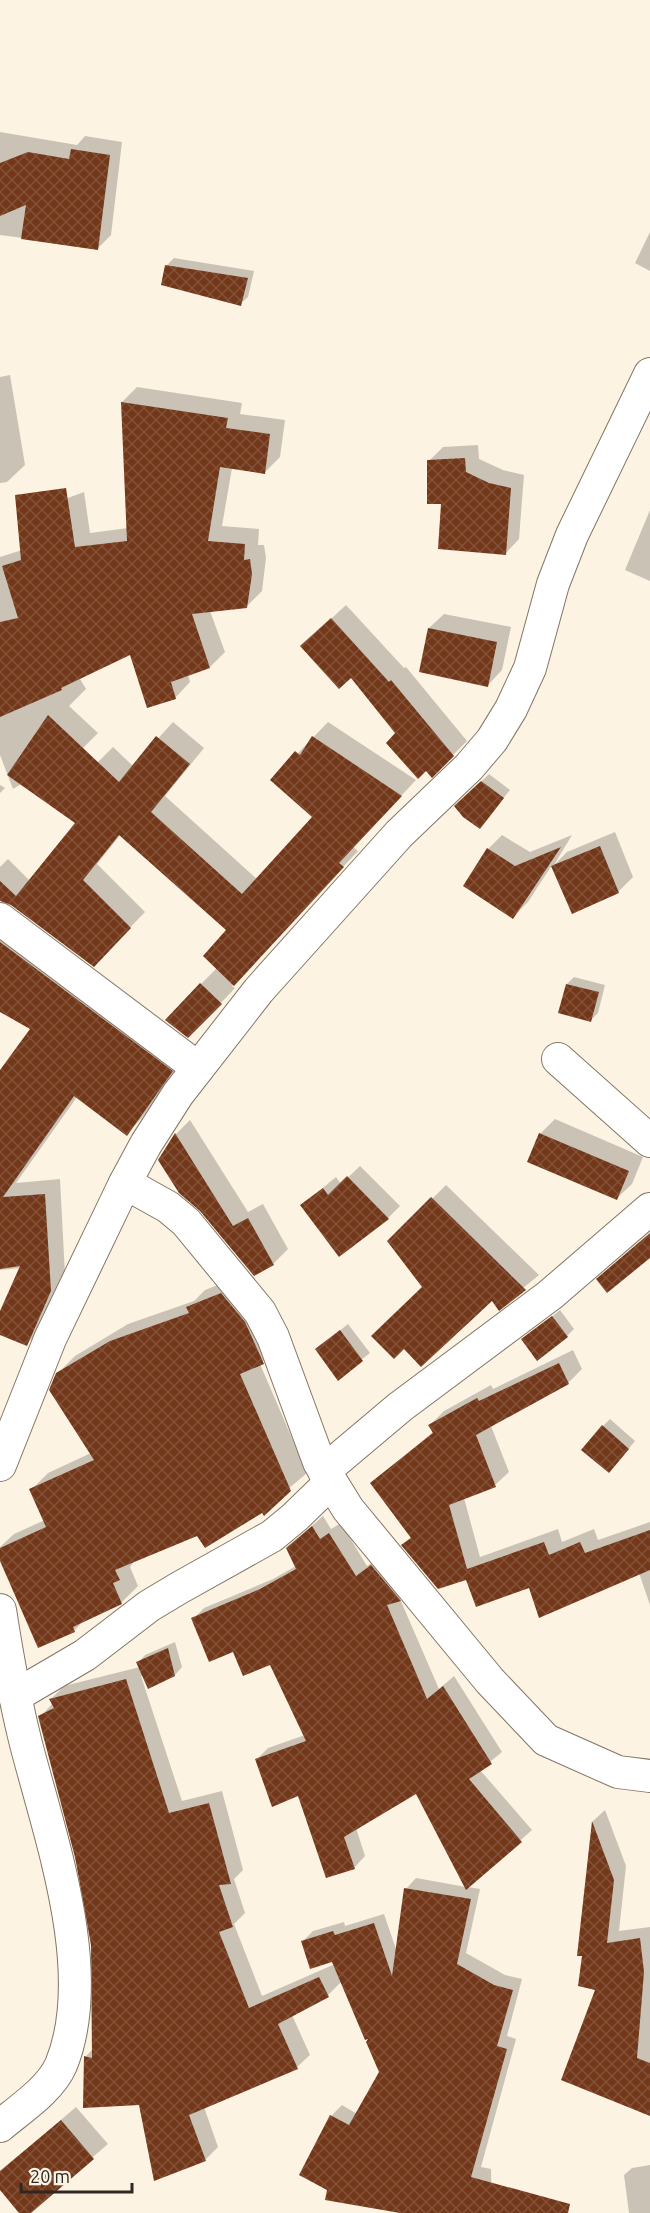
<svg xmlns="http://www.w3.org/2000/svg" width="650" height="2213" font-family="Ubuntu,sans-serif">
<defs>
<pattern id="building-cross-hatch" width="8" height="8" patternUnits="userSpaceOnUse" patternTransform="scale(1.5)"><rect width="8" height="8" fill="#733719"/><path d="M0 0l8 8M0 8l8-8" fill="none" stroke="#82523a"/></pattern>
</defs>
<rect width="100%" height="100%" fill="#fdf3e3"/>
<g fill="#0003">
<path d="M0,132l77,13 8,-9 37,6 -11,93 -13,13 -98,-13z"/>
<path d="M650,232v39l-15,-8z"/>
<path d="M174,258l80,13 -6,26 -8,7 -74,-38z"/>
<path d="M10,375l15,90 -18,17 -7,1v-106z"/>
<path d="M137,387l105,16 -2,11 45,6 -5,37 -15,15 -33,-4 -10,58 37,3 -1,16h6l2,13 -4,33 -15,15 -37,5 15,41 -15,15 -22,7 2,8 -15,16 -44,-46 -52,25 7,12 -17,17 29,27 -15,15 -70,41 -13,-34v-198l22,-7 13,-40 49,-18 6,41 38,-5 -6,-126z"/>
<path d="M478,445l1,14 24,11 21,5 -5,64 -13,14 -64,-51 -13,-41 14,-14z"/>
<path d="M650,510v71l-25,-11z"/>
<path d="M346,605l58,63 2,-1 61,74 -35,35 -115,-144z"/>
<path d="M444,614l67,13 -9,43 -14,15 -59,-57z"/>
<path d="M173,722l31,26 -39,48 93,84 56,-63 -42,-37 56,-58 88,58 -63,67 5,4 -126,135 3,2 -32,34 -2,-38 16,-16 12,-38 -108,-96 -24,30 48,48 -51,53 -82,-62 -12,-3v-33l8,-8 22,22 47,-58 21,-61 15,-15 20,19z"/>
<path d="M489,774l21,16 -30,37 -24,-21z"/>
<path d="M0,785l5,3 -5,5z"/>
<path d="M615,832l18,45 -15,15 -45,20 -21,-47 -24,37 -15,15 -25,-68 14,-14 28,17 42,-17 -18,30 13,-13z"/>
<path d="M0,913l187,143 -46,63 -15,15 -49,-37 -61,86 44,-4 5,96 -24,54 -15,16 -26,-12v-19l21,-46 -21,2v-197l32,-45 -32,-18z"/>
<path d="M574,977l31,8 -7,28 -7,7 -24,-36z"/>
<path d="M555,1119l88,38 -11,27 -15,14 -77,-64z"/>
<path d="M190,1120l58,92 15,-8 25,45 -15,15 -113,-104 16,-26z"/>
<path d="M360,1166l40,40 -12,12 -86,-13 34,-28 5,7z"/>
<path d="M446,1185l93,90 -40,33 -7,-9 -24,25 -44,-37 -35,-45z"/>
<path d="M238,1277l42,69 -20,18 47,109 -45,38 -127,49 -5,7 8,19 -16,16 -37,17 -11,12 -74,-74v-10l14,-13 31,-14 -14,-30 17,-17 43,-20 -34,-79 18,-18 53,-32 66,-23 11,-11z"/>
<path d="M560,1310l14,19 -7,7 -44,4z"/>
<path d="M348,1324l22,29 -32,25 -21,-29z"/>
<path d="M573,1350l9,19 -14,14 -77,43 18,46 -14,13 -31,13 16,59 78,-28 4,13 32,-13 4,11 52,-18v83l-11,-32 -109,13 -63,-8 -64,-33 9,-9 -40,-53 62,-52 -4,-6 14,-14 47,-26 2,4z"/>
<path d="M610,1419l25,22 -19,23 -13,-38z"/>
<path d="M323,1516l8,13 10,-6 26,43 16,-11 28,34 -11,10 39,90 15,-13 48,76 -22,18 52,60 -64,57 12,2 -14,64 39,22 17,4 -15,57 9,3 -35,128 10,2 1,44h-83l-80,-24 -28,-14 31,-60 10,-10 15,9 24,-42 -10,-36 -29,-55 -14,14 -36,20 18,40 -13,12 -93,40 14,40 -13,13 -119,-104 7,-7 -1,-103 -6,-44 -46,-185 13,-14 -2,-4 13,-13 76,-19 -2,-4 7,-8 30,-13 7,25 -7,8 -34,1 41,125 40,-10 21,79 -9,9 11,34 -11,11 28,72 73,-32 -2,-4 -30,-19 10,-10 31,-9 1,4 39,-12 13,38 9,-63 10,-11 50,9 -49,-95 -61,36 9,28 -11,12 -55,-74 -42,-35 11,-11 37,-13 -34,-72 -37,-13 -41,-31 11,-11 69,-29 23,-13 -9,-18z"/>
<path d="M605,1810l21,56 -7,65 31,-4v187l-66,-159 -6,-1 15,-133z"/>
<path d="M76,2107l32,37 -80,69h-7l-21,-25v-16z"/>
<path d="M650,2165v48h-21l-5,-38 8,-7z"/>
</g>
<g fill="url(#building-cross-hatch)">
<path d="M71,149l39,6 -12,95 -77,-11 5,-34 -26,11v-53l28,-11 41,7z"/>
<path d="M165,265l83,13 -7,28 -80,-21z"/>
<path d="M121,402l107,16 -2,10 44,6 -5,40 -45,-7 -12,74 37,3 -1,16 6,-1 2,15 -5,34 -55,6 18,54 -39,14 5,17 -29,9 -17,-53 -69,33 1,2 -62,27v-95l18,-4 -16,-52 19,-6 -6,-65 51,-7 9,59 52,-6z"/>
<path d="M465,458l1,14 23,11 22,5 -5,67 -68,-6 3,-45h-14v-44z"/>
<path d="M331,618l58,64 2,-2 63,76 -22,22 -6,-7 -8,8 -32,-36 9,-10 -44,-55 -12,11 -39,-43z"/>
<path d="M428,628l69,14 -9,45 -69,-15z"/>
<path d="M48,715l71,67 37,-46 34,28 -39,48 91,82 70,-77 -42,-37 25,-29 5,4 12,-19 90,60 -63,67 5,4 -110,119 -31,-30 23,-26 -107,-95 -36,45 48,48 -37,39 -83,-62 -11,-4v-20l16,15 59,-73 -68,-48z"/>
<path d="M481,781l23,17 -24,31 -17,-12 -9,-11z"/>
<path d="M600,846l19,47 -47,21 -21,-48z"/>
<path d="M561,847l-48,72 -50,-33 24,-38 28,18z"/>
<path d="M0,942l173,129 -46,65 -53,-40 -71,101 42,-3 6,97 -24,55 -27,-11v-24l20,-45 -20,3v-199l30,-41 -30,-17z"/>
<path d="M200,983l22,21 -34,34 -23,-18z"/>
<path d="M566,984l33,8 -8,30 -33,-9z"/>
<path d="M175,1133l58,93 15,-8 26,47 -20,11 -54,-65 -21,-18 -21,-33z"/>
<path d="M539,1133l90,38 -12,29 -90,-38z"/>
<path d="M347,1176l42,43 -50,38 -39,-52 23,-17 5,7z"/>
<path d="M431,1197l95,93 -27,21 -7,-10 -71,66 -17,-18 -10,10 -23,-23 51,-49 -35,-46z"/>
<path d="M650,1233v25l-43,35 -11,-14z"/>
<path d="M221,1293l24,29 19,42 -24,10 51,117 -27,25 -2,-3 -57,35 -8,-12 -82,34 5,10 -7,3 9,21 -49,23 2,5 -37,16 -38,-87v-13l46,-21 -17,-38 65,-29 -45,-70 7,-17 54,-32 79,-28 -3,-6z"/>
<path d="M552,1316l16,21 -31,24 -16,-22z"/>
<path d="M340,1330l23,31 -25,20 -23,-32z"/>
<path d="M559,1363l10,21 -93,51 20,52 -47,18 18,64 77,-27 5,13 31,-13 5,11 65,-23v40l-111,48 -10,-30 -53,19 -10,-27 -28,9 -37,-44 10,-7 -41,-55 63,-50 -5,-8 49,-27 2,3z"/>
<path d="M602,1425l27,24 -20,24 -28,-23z"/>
<path d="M312,1526l8,13 9,-6 27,43 15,-11 30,36 -14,4 40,94 16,-13 49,78 -23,15 53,63 -56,48 -50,-96 -72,43 11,32 -29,9 -28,-82 -26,11 -17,-48 51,-18 -36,-76 -27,11 -10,-24 -24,10 -18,-44 69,-29 36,-20 -10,-21z"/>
<path d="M168,1648l7,28 -27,13 -12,-27z"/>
<path d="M126,1679l43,134 40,-10 22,81 -12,1 14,42 -14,5 30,76 70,-31 10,20 -51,27 20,45 -109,46 17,46 -52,20 -15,-76 -56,3 1,-52 8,2 -1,-113 -16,-88 -37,-141 16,-8 -5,-9z"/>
<path d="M592,1821l22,59 -7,63 33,-5 4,34 -7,86 13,5v53l-89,-36 34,-90 -17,-4 4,-30h-5z"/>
<path d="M404,1888l67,11 -14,65 37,21 19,5 -16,56 10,3 -36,128 99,27 -2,9h-168l-75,-13 2,-10 -28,-15 31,-60 19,10 30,-53 -13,-30 2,-3 -3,1 -33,-78 -22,7 -9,-28 32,-10 2,4 39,-12 18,53z"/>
<path d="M61,2120l33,39 -63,54h-12l-19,-23v-19z"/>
</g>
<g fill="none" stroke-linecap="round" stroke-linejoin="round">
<g stroke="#827665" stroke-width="34">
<g id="street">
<path d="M0,919l198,149"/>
<path d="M558,1059l92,82"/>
<path d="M125,1183l43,24 18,15 74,90 13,25 46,125 29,47 142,172 56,59 72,32 32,4"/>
<path d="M0,1465l50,-126 75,-156 21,-39 32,-50 81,-104 140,-156 70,-67 23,-27 19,-31 19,-41 23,-84 19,-49 78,-161"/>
<path d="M324,1471l76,-64 150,-112 100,-86"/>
<path d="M0,1610c7,45 15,90 26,134 24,93 73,228 35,321 -11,25 -41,44 -61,61"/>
<path d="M15,1696l70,-41 64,-49 30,-18 93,-52 23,-19 35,-34"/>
</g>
</g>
<use href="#street" stroke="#fff" stroke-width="32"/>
</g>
<path d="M21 2183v9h111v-9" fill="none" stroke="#2d2821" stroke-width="3"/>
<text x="30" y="2183" font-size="18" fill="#2d2821" stroke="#fdf3e3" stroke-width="4.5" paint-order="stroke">20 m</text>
</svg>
